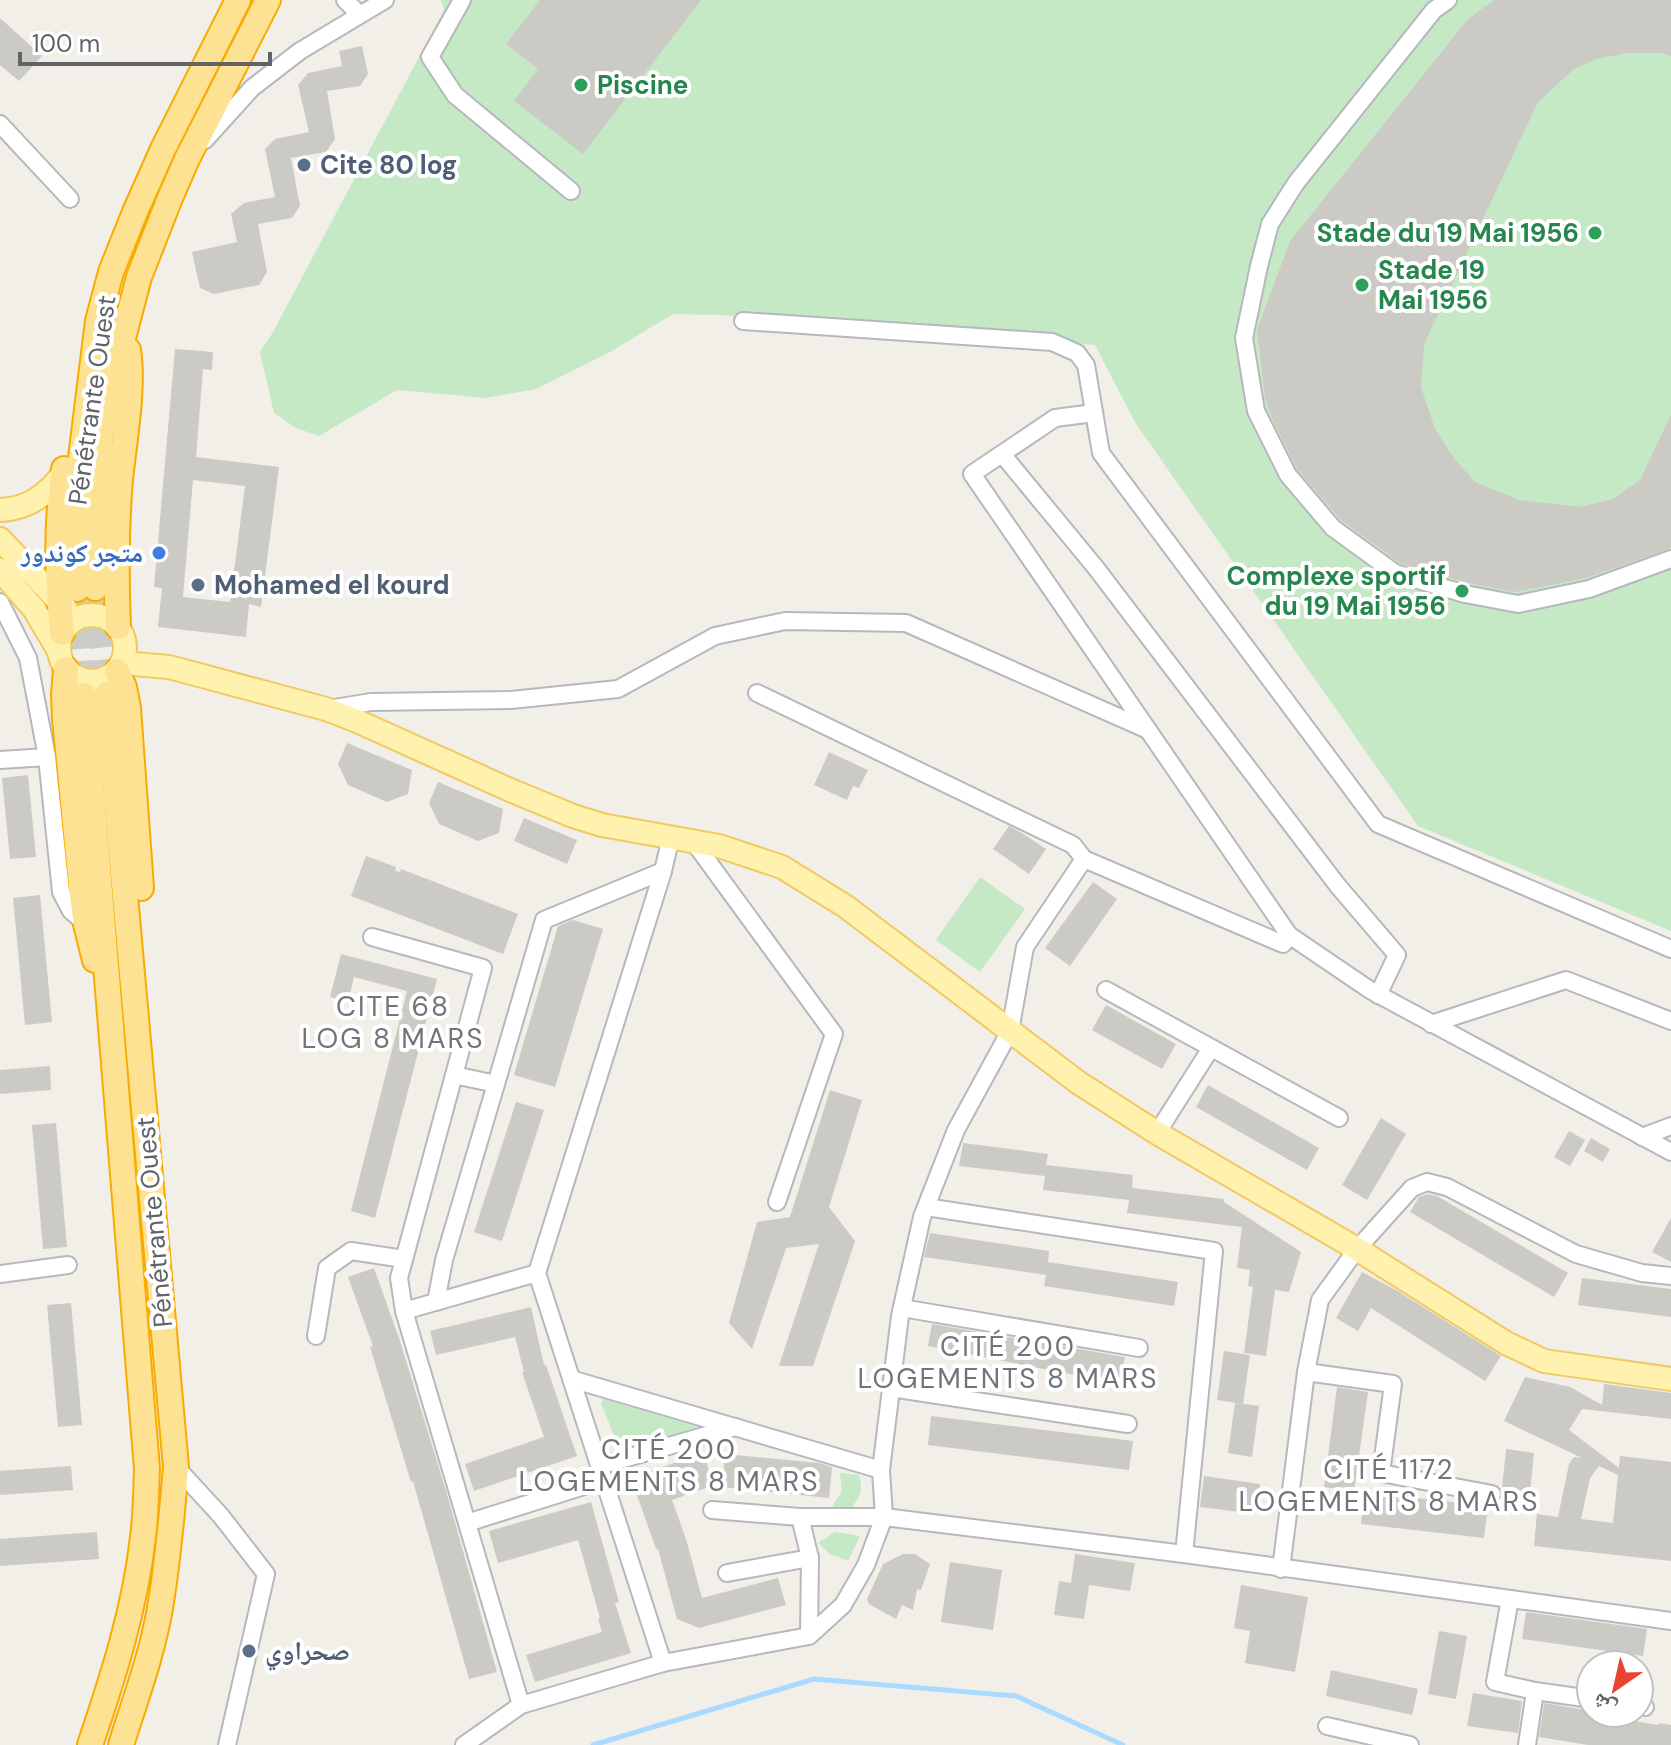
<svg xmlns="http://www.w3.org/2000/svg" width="1671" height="1745" font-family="'DM Sans','Noto Naskh Arabic',sans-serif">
<rect width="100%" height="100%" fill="#f1efe8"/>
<g fill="#c5e8c5">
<path d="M441,0h1230v931l-253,-105 -282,-402 -41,-79 -373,-30 -49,-1 -63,38 -74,37 -50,9 -89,-8 -78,46 -23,-8 -22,-15 -14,-61 13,-20 171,-322z"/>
<path d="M980,877l45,32 -45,63 -44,-32z"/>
<path d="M604,1399l94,28 -77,26 -20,-50z"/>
<path d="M840,1473l19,2c4,14 2,21 -7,32h-20l10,-16z"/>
<path d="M835,1532l25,4 -12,25 -18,-7 -12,-11z"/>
</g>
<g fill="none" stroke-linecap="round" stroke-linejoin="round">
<path stroke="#aadaff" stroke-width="5" d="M593,1745l221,-66 202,17 107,49"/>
</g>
<g fill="#cccac5" fill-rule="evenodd">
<path d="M540,0h161l-118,154 -69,-53 24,-32 -32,-25z"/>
<path d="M1494,0h177v56l-10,-3h-34l-31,6 -22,10 -36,33 -114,242 -3,43 14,42 18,28 22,25 44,18 61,7 33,-8 27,-19 31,-65v133l-85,30 -71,14 -47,-9 -68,-20 -59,-43 -44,-51 -25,-51 -7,-21 -8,-67 33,-89 178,-222z"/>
<path d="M0,18l42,38 -23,25 -19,-16z"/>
<path d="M362,46l6,28 -8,12 -33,5 8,48 -9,13 -35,6 9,48 -8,12 -34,6 9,48 -8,13 -45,9 -14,-6 -8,-36 45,-10 -6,-28 13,-11 31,-6 -10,-48 10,-10 34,-7 -11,-47 10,-12 34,-7 -3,-15z"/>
<path d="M175,349l38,3 -1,18 -9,-1 -7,88 83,10 -18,140 -12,-3 -3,33 -88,-10 4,-39 -8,-1zM193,480l52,6 -15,116 -47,-5z"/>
<path d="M347,743l65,27 -4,24 -21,8 -39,-17 -10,-21z"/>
<path d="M829,752l39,18 -9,18 -6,-2 -6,14 -33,-15z"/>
<path d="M28,775l8,82 -26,2 -8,-81z"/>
<path d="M438,782l65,27 -4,24 -21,8 -39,-17 -10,-21z"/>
<path d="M524,818l53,22 -10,24 -53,-23z"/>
<path d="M1009,826l13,7 24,16 -17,25 -36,-25z"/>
<path d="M366,856l30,11 -1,4 5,1 1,-3 117,45 -15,40 -152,-58z"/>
<path d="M1093,882l24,17 -47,67 -25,-18z"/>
<path d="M40,895l12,127 -27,3 -12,-127z"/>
<path d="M573,920l30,9 -48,158 -41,-12 44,-149z"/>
<path d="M341,954l96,25 -62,239 -24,-7 56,-220 -53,-14 -6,25 -18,-5z"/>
<path d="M1106,1005l70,39 -14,25 -70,-39z"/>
<path d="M50,1066l1,24 -51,4v-24z"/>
<path d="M1208,1085l111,63 -12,22 -111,-63z"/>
<path d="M830,1090l32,10 -33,107 26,34 -42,125h-34l40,-122 -33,4 -34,101 -23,-26 28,-101 33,-5z"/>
<path d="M516,1102l28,8 -42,131 -28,-9z"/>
<path d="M1381,1118l25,16 -39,66 -25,-15z"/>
<path d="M56,1123l11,124 -24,2 -11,-124z"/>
<path d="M1569,1131l16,9 -15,26 -16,-9z"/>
<path d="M1591,1138l19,11 -7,13 -19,-11z"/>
<path d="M963,1143l85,11 -2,11 87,10 -1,13 92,11v3l77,50 -12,40 -14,-2 -9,66 -22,-3 9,-66 -5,-1 2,-16 -13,-2 5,-41 -115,-14 2,-13 -86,-10 2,-14 -86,-10z"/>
<path d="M1428,1194l9,2 131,77 -14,24 -144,-85 9,-15z"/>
<path d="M1671,1218v44l-19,-10z"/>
<path d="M930,1233l119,18 -1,11 130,20 -4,24 -130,-20 2,-11 -122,-18z"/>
<path d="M374,1268l26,73 47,153 50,178 -28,7 -56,-198 -2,1 -41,-135 3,-1 -25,-69z"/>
<path d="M1362,1272l34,18 105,66 -16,25 -114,-73 -13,23 -22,-13z"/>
<path d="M1582,1278l89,11v28l-93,-12z"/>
<path d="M71,1303l11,122 -24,2 -11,-122z"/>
<path d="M531,1307l13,58h2l31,91 -103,35 -9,-27 79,-27 -22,-65h2l-9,-35 -79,18 -6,-24z"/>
<path d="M932,1324l193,33 -5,27 -192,-38z"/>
<path d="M1224,1351l26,4 -7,49 -26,-4z"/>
<path d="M1525,1377l45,10 32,18 2,-21 67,9v26l-89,-10 -13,21 50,38 1,-12 51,6v99l-137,-15 3,-32 21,3 11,-53 5,-7 8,1 -78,-37zM1599,1466l19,9 -5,48 -32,-4 9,-41z"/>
<path d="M1337,1387l31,5 -14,99 -30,-4z"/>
<path d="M1235,1403l24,3 -7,51 -24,-4z"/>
<path d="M931,1416l202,25 -4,29 -201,-25z"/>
<path d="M1506,1449l28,4 -4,39 -28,-3z"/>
<path d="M703,1453l11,32 -42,15 14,39 16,59 76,-20 8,27 -87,23 -22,-9 -19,-70h-2l-25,-71z"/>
<path d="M725,1454l94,9 13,4 -3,31 -107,-11z"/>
<path d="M71,1466l2,24 -73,5v-24z"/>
<path d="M1204,1476l56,8 -4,30 -56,-7z"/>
<path d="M1364,1492l124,14 -4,32 -123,-14z"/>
<path d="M591,1502l28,100 -4,1 16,50 -96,29 -9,-27 76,-23 -4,-13 2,-1 -22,-78 -80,23 -9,-32z"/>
<path d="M97,1532l2,27 -99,7v-27z"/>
<path d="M903,1554h12l15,10 -9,26 -4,-1 -4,21 -11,-5 -6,14 -27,-15 -2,-5 16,-35z"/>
<path d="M1075,1554l60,9 -5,28 -41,-6 -5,34 -30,-4 5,-34 12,2z"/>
<path d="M950,1562l52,8 -9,60 -52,-8z"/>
<path d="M1241,1585l67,12 -13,75 -50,-9 5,-32 -16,-3z"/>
<path d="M1526,1612l121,17 -4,27 -121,-17z"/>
<path d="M1439,1631l28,5 -11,63 -28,-5z"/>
<path d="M1331,1670l87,19 -6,26 -86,-19z"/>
<path d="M1473,1693l49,8 -4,32 -51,-7z"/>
<path d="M1544,1703l42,7 -1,3 73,12 1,-2 12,2v20h-83l-49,-8z"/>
</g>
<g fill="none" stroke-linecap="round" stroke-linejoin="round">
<g stroke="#ccccc8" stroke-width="24" stroke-dasharray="24 12" stroke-linecap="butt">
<path d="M95,588l12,106"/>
<path d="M77,589l7,106"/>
</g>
<g stroke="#b5b8bc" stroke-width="20">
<g id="minor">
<path d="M345,0l14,14"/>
<path d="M462,0l-32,57 25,38 116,96"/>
<path d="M1448,0l-14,10 -138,173 -26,41 -11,42 -15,72 12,73 32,64 45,53 62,45 70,21 53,10 71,-15 82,-30"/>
<path d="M0,124l70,75"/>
<path d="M205,140l47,-52 48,-37 85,-51"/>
<path d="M743,321l309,21 25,11 9,12 15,88 277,371 293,125"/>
<path d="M1094,413l-39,5 -83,56 317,461"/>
<path d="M1002,454l94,114 242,318 59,69 -19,40"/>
<path d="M0,602l28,56 19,99 14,135 10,19 15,13"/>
<path d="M757,693l316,152 11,14 199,85 6,-9 81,55 301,162"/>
<path d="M328,709l43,-7 140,-2 107,-11 97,-53 70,-15 121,2 242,107"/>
<path d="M0,760l47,-3"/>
<path d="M693,841l141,193 -57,168"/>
<path d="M1084,859l-59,88 -15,84 -54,99 -34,87 -22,99 -19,154 3,47 300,37 487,67"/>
<path d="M372,937l111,31 -84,310 5,33 117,394"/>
<path d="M1106,990l233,128"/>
<path d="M1431,1024l135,-44 105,41"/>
<path d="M496,1084l48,-164 119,-49"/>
<path d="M1157,1133l54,-85"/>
<path d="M1642,1137l29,-11"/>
<path d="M926,1207l288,44 -30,303"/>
<path d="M0,1274l68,-9"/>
<path d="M436,1302l8,-42 52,-176 -42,-9"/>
<path d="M902,1308l237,40"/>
<path d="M404,1311l133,-38"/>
<path d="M316,1336l11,-68 24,-17 53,8"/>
<path d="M1306,1372l87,12 -12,89 111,21"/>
<path d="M571,1379l310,91"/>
<path d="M891,1388l237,36"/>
<path d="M599,1466l136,-39"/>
<path d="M176,1467l45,49 45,58 -39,171"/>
<path d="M712,1510l88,7"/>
<path d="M467,1523l136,-43"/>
<path d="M1281,1569l25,-197 14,-72 37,-51 55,-61 15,-6 20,5 129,67 66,19 29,3"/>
<path d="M727,1573l83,-15"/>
<path d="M1510,1599l-15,83 40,9 -8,54"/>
<path d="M663,1663l-126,-390 126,-402 8,-34"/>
<path d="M1535,1691l56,8"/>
<path d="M1639,1706l6,1"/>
<path d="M1327,1726l83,19"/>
<path d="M464,1745l57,-40 142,-42 146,-27 34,-31 23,-40 18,-48h-84l10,41 -1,78"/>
</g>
</g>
<g stroke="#f2c960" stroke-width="26">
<g id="major">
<path d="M0,510c28,-1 47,-15 63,-36"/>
<path d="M0,539l66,70"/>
<path d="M0,570l34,39 25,42"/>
<circle cx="92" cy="648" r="33"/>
<path d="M122,663l47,4 157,42 31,12 153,69 63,26 29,9 117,21 63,21 63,39 234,177 78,50 200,116 149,94 38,18 127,18"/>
</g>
</g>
<g stroke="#f9ab00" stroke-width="28">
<g id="highway">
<path d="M95,588l2,-104 4,-49 11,-55 27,-103 31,-79 17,-39 81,-159"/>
<path d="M77,589l1,-107 20,-161 13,-49 24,-60 28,-63 75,-149"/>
<path d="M118,627c-2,-49 -2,-99 2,-148 4,-38 14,-92 8,-129"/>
<path d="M62,633c-5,-55 -6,-109 2,-164"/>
<path d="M66,669l-2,25 1,25 17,176 4,29 9,36"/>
<path d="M117,671l7,16 4,21 13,180"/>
<path d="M107,694l69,773c-4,47 -8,94 -16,141 -8,47 -25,92 -39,137"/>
<path d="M84,695l63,774c-1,23 -1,46 -4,68 -8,72 -30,140 -53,208"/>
</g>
</g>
<use href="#minor" stroke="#fff" stroke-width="16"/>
<use href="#major" stroke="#fff2af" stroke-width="22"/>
<use href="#highway" stroke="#fde293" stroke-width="24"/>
</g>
<g fill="#2e9e5b" stroke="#fff" stroke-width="3">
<circle cx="581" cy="85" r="8"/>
<circle cx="1595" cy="233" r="8"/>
<circle cx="1362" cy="285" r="8"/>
<circle cx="1462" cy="591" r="8"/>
</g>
<g fill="#5c6f8a" stroke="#fff" stroke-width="3">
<circle cx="304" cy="165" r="8"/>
<circle cx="198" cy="585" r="8"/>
<circle cx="249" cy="1651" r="8"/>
</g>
<circle fill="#3f7fe0" stroke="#fff" stroke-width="3" cx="159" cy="553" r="8"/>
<g text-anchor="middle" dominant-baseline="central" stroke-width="8" stroke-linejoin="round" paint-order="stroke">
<g font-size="26" font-weight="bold" fill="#27864d" stroke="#fff" text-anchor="start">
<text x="597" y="85">Piscine</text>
<text x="1579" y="233" text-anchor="end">Stade du 19 Mai 1956</text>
<text x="1378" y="270">Stade 19<tspan x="1378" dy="30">Mai 1956</tspan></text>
<text x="1446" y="576" text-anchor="end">Complexe sportif<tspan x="1446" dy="30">du 19 Mai 1956</tspan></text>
</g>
<g font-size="26" font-weight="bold" fill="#4e5e75" stroke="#fff" text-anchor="start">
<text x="320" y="165">Cite 80 log</text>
<text x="214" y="585">Mohamed el kourd</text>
<text x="265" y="1651">صحراوي</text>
</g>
<g font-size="26" fill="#5f6368" stroke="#fff">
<text transform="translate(92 400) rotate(-82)">Pénétrante Ouest</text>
<text transform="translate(154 1222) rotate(-95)">Pénétrante Ouest</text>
</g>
<g font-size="26" font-weight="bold" fill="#366cbe" stroke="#fff" text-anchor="end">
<text x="143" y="553">متجر كوندور</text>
</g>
<g font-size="28" letter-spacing="2" fill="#70757a" stroke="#fff">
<text x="393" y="1006">CITE 68<tspan x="393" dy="32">LOG 8 MARS</tspan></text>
<text x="1008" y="1346">CITÉ 200<tspan x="1008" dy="32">LOGEMENTS 8 MARS</tspan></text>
<text x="669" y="1449">CITÉ 200<tspan x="669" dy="32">LOGEMENTS 8 MARS</tspan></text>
<text x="1389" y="1469">CITÉ 1172<tspan x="1389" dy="32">LOGEMENTS 8 MARS</tspan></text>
</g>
</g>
<g transform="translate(1615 1689) rotate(214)"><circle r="38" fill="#ffffff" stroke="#bfc1c3" stroke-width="2"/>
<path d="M0-6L14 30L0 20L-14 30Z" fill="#ea4335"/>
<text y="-12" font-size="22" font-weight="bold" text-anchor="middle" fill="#5f6368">ش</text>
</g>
<path d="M20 52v12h250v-12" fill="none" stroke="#5f6368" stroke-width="4"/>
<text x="32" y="52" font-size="24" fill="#5f6368" stroke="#ffffff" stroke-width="6" paint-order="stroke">100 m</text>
</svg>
